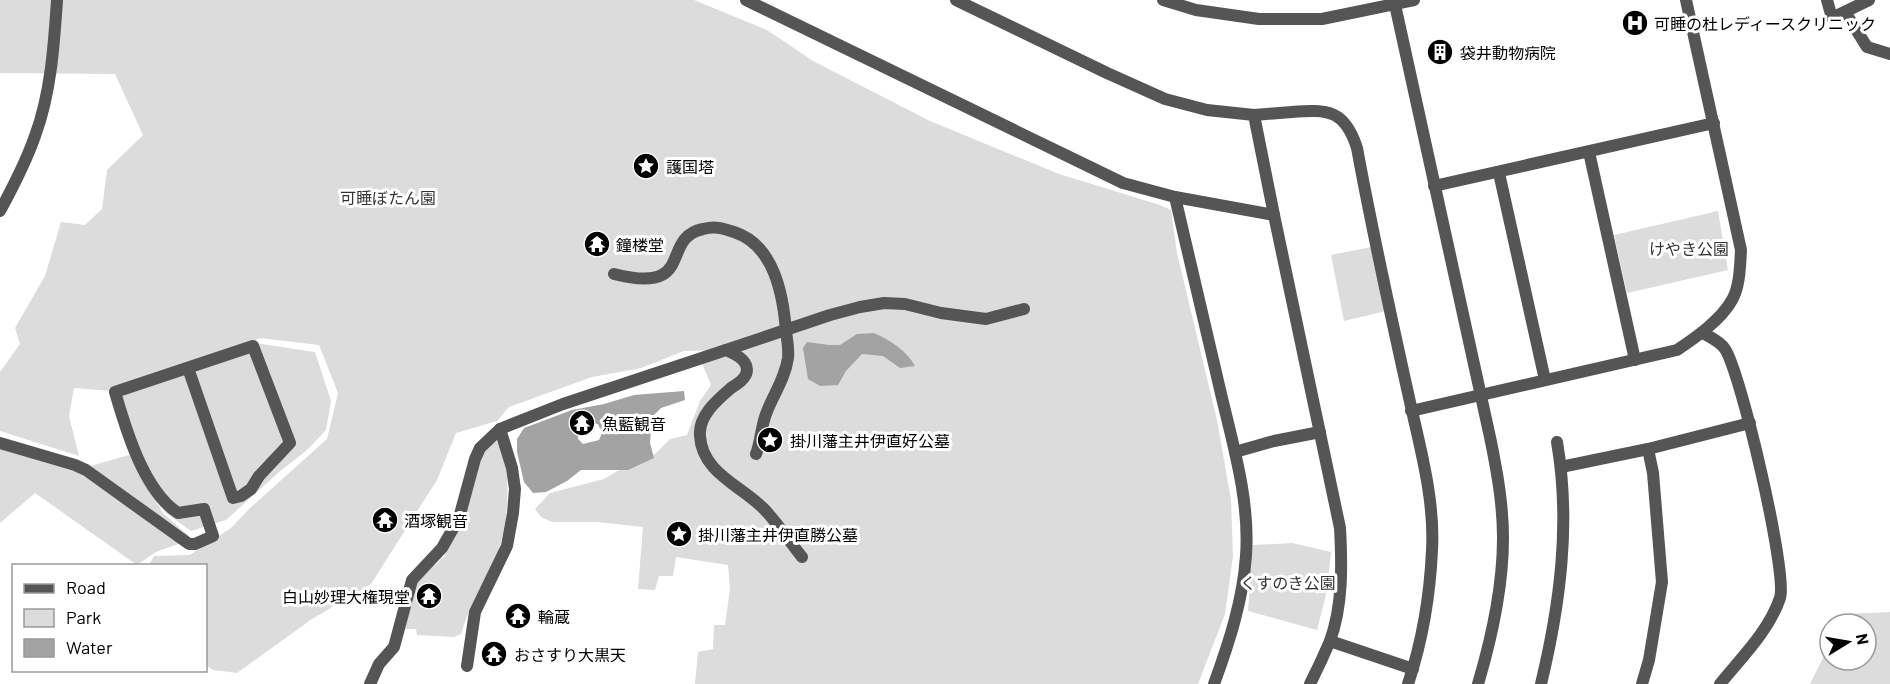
<svg xmlns="http://www.w3.org/2000/svg" width="1890" height="684" font-family="Barlow,'Noto Sans JP',sans-serif">
<rect width="100%" height="100%" fill="#fff"/>
<g fill="#dcdcdc">
<path d="M0,0h694l73,30 46,31 117,60 129,53 101,31 11,5 6,43 40,167 14,80 2,56 -8,58 -27,70h-503l3,-32 15,-3 1,-24h11l5,-36 -2,-24 -52,-8 -3,19h-14l-4,14 -17,-1 5,-62 -46,-5h-45l-11,-5 -6,-8 15,-16 54,-14 29,-17 18,-4 19,-19 17,-4 13,-34 11,-16 -10,-24 23,-11 -40,1 -43,17 -49,9 -83,30 -12,14 -41,12 -19,47 -66,104 -59,35 -75,54 -24,-3 -7,-5v-99l-57,-1 5,-9 36,-1 41,-27 19,-20 77,-69 11,-46 -19,-48 -59,-7 -67,26 62,-21 60,9 16,49 -5,29 -20,21 -27,21 -53,48 -35,11 -25,-18 -16,-22 13,22 29,26 -36,13 -19,13 -102,-72 -35,30v-74l73,22 56,-16 6,9 -24,-73 -37,-3 -5,28 10,40 -79,-25v-59l20,-28 -5,-16 30,-52 16,-54 24,3 17,-16 5,-39 36,-35 -28,-61 -115,-1z"/>
<path d="M1718,211l10,59 -101,23 -13,-58z"/>
<path d="M1376,246l14,64 -46,11 -13,-66z"/>
<path d="M498,440c3,9 6,18 8,27 4,28 0,70 -12,95 -13,26 -25,44 -33,72l-7,3 -37,-2 -1,-6h-11l10,-46 29,-26 13,-23 10,-25 14,-52 8,-11z"/>
<path d="M1292,543l39,9 -4,39 -10,39 -69,-19 5,-66z"/>
<path d="M1890,612v72h-80l20,-40v16h36v-36h-26l5,-10z"/>
</g>
<g fill="#a3a3a3" fill-rule="evenodd">
<path d="M874,333c16,7 33,18 41,33l-15,2 -17,-12 -21,-2 -16,17 -8,14 -18,1 -12,-7 -5,-31 4,-6 22,3h11l17,-11z"/>
<path d="M684,391l1,9 -24,8 -9,9 -2,26 4,15 -26,12h-47l-14,11 -21,11 -13,1 -9,-11 -7,-30v-13l7,-11 48,-18 32,-6 30,-9zM585,422l13,2 4,9 -3,7 -16,4 -5,-5v-9z"/>
</g>
<g fill="none" stroke-linecap="round" stroke-linejoin="round">
<g stroke="#555" stroke-width="12">
<path d="M746,0l377,183 52,14 99,18 66,313c2,37 3,77 -10,113 -6,14 -13,29 -20,43"/>
<path d="M956,0l151,73 58,26 42,11 47,5 20,100"/>
<path d="M1827,0l5,18 37,-18"/>
<path d="M1845,12l22,35 23,7"/>
<path d="M1254,115c13,-1 25,-2 38,-3 36,-3 53,-2 65,36 15,82 33,164 51,245 11,51 27,105 24,157 -2,45 -10,92 -24,134"/>
<path d="M1589,152l46,208"/>
<path d="M1499,173l46,207"/>
<path d="M1434,186l280,-63"/>
<path d="M1175,197c16,67 31,134 47,201 12,50 28,105 24,158 -3,44 -17,87 -32,128"/>
<path d="M614,274c83,21 45,-36 89,-45 12,-3 19,-1 31,3 40,13 49,62 52,99 1,9 3,18 2,27 -3,21 -15,37 -22,56 -5,13 -5,27 -10,40"/>
<path d="M1703,333c7,4 18,9 22,16 16,24 63,225 55,249 -11,33 -39,60 -60,86"/>
<path d="M726,350l104,-35 30,-8 24,-4 21,1 36,9 45,6 38,-10"/>
<path d="M1411,411l266,-61c18,-12 44,-30 55,-50 8,-14 8,-34 9,-50l-55,-250"/>
<path d="M0,443l75,22 11,5 103,74h6l18,-8 -9,-27 -26,4c-34,-22 -52,-83 -63,-121l138,-46 37,97 -31,33 -8,13 -10,7 -8,2 -45,-130"/>
<path d="M1235,452l39,-11 46,-9"/>
<path d="M1561,467l87,-18 102,-26"/>
<path d="M1330,641l83,28"/>
<path d="M467,666l8,-54 32,-66 6,-33 2,-24 -3,-21 -12,-39"/>
<path d="M370,684l9,-20 15,-17 18,-67 30,-32 17,-30 16,-59 5,-11 20,-19 63,-25 163,-54c6,3 15,6 19,13 2,3 3,9 0,13 -2,4 -9,9 -14,12 -14,12 -33,28 -31,48 2,37 42,50 65,74 13,14 25,32 37,47"/>
<path d="M1541,684c19,-79 30,-161 16,-242"/>
<path d="M1642,684l7,-24 13,-78 -9,-109 -5,-24"/>
</g>
<g stroke="#555" stroke-width="12">
<path d="M1163,0l33,10 63,9h63l92,-19"/>
<path d="M1394,0l96,437c7,34 13,67 13,101 0,49 -11,99 -25,146"/>
<path d="M0,211c13,-24 26,-49 35,-75 16,-43 19,-91 22,-136"/>
</g>
</g>
<defs>
<g id="hospital-disc" transform="scale(1.35)"><circle r="9.5" fill="#000" stroke="#fff"/><path d="M-5-5h3v3.5h4V-5h3V5h-3V1.5h-4V5h-3Z" fill="#fff"/></g>
<g id="building-disc" transform="scale(1.35)"><circle r="9.5" fill="#000" stroke="#fff"/><path d="M-4-6H4V6H1V3H-1V6H-4ZM-2.5-4.3h1.7v1.8h-1.7ZM.8-4.3h1.7v1.8H.8ZM-2.5-1h1.7V.8h-1.7ZM.8-1h1.7V.8H.8Z" fill="#fff"/></g>
<g id="sight-disc" transform="scale(1.35)"><circle r="9.5" fill="#000" stroke="#fff"/><path d="M0-6L1.8-2.2L6-1.7L2.9 1.2L3.7 5.4L0 3.3L-3.7 5.4L-2.9 1.2L-6-1.7L-1.8-2.2Z" fill="#fff"/></g>
<g id="temple-disc" transform="scale(1.35)"><circle r="9.5" fill="#000" stroke="#fff"/><path d="M0-6L5-2H3V0L6.5 2.5H4V6H1.5V3h-3V6H-4V2.5H-6.5L-3 0V-2H-5Z" fill="#fff"/></g>
</defs>
<g fill-rule="evenodd">
<use href="#hospital-disc" x="1635" y="23"/>
<use href="#building-disc" x="1440" y="52"/>
<use href="#sight-disc" x="646" y="166"/>
<use href="#temple-disc" x="597" y="244"/>
<use href="#temple-disc" x="582" y="423"/>
<use href="#sight-disc" x="770" y="440"/>
<use href="#temple-disc" x="385" y="520"/>
<use href="#sight-disc" x="679" y="534"/>
<use href="#temple-disc" x="429" y="596"/>
<use href="#temple-disc" x="518" y="616"/>
<use href="#temple-disc" x="494" y="654"/>
</g>
<g text-anchor="middle" dominant-baseline="central" stroke-width="6" stroke-linejoin="round" paint-order="stroke">
<g font-size="16" fill="#000" stroke="#fff" text-anchor="start">
<text x="1654" y="23">可睡の杜レディースクリニック</text>
<text x="1460" y="52">袋井動物病院</text>
<text x="666" y="166">護国塔</text>
<text x="616" y="244">鐘楼堂</text>
<text x="602" y="423">魚藍観音</text>
<text x="790" y="440">掛川藩主井伊直好公墓</text>
<text x="404" y="520">酒塚観音</text>
<text x="698" y="534">掛川藩主井伊直勝公墓</text>
<text x="410" y="596" text-anchor="end">白山妙理大権現堂</text>
<text x="538" y="616">輪蔵</text>
<text x="514" y="654">おさすり大黒天</text>
</g>
<g font-size="16" fill="#333" stroke="#fff">
<text x="388" y="197">可睡ぼたん園</text>
<text x="1689" y="248">けやき公園</text>
<text x="1288" y="582">くすのき公園</text>
</g>
</g>
<rect x="12" y="564" width="195" height="108" fill="#ffffff" stroke="#999999" stroke-width="1.5"/>
<rect x="24" y="584" width="30" height="9" fill="#555555" stroke="#999999" stroke-width="1.5"/>
<text x="66" y="594" font-size="18" fill="#000000">Road</text>
<rect x="24" y="609" width="30" height="18" fill="#dcdcdc" stroke="#999999" stroke-width="1.5"/>
<text x="66" y="624" font-size="18" fill="#000000">Park</text>
<rect x="24" y="639" width="30" height="18" fill="#a3a3a3" stroke="#999999" stroke-width="1.5"/>
<text x="66" y="654" font-size="18" fill="#000000">Water</text>
<g transform="translate(1848 642) rotate(79)"><circle r="28" fill="#ffffff" stroke="#999999" stroke-width="1.5"/>
<path d="M0-4.5L10 22L0 15L-10 22Z" fill="#000000"/>
<text y="-9" font-size="16" font-weight="bold" text-anchor="middle" fill="#000000">N</text>
</g>
</svg>
